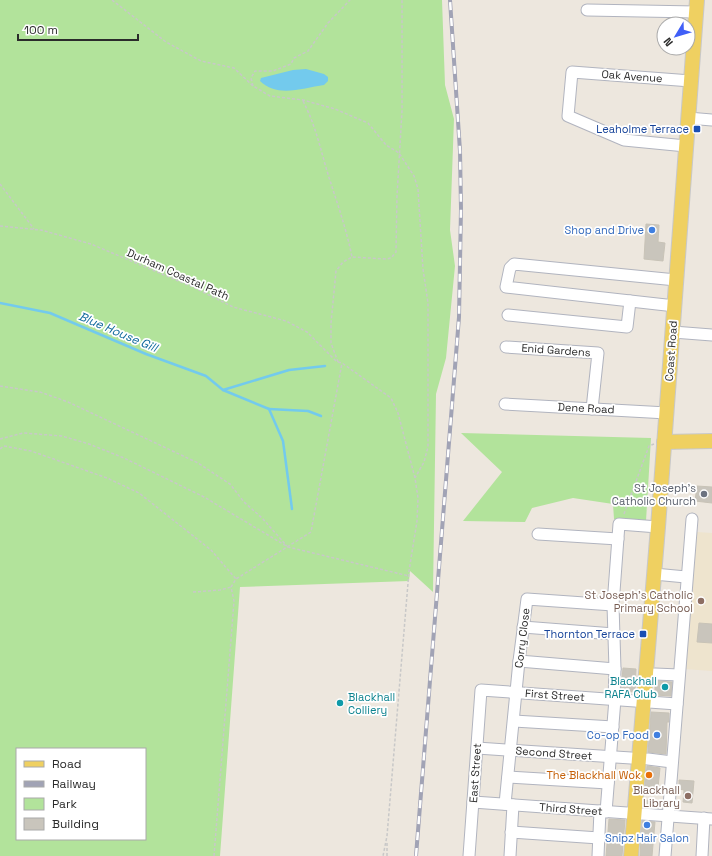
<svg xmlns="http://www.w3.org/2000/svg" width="712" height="856" font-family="'Space Grotesk',sans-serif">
<rect width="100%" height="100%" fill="#ede7de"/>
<path fill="#eee4ce" d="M697,532l15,1v138l-28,-2z"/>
<g fill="#b2e39b" fill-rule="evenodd">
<path d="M0,0h442l3,85 9,34 -4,111 5,36 -9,92 -10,36 -3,198 -23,-21 -1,10 -169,6 -20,269h-220zM17,749h128v90h-128z"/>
<path d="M461,433l190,5 -5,83 -32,-2 -1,-15 -40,-6 -41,10 -7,14 -62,-1 39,-49z"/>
</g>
<path fill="#73caed" d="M306,69l18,5 4,3v4l-4,4c-21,3 -47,13 -64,-4l1,-3 32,-8z"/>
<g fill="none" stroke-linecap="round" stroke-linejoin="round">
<g stroke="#73caed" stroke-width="2.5">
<path d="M0,303l50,10 96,41 60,22 17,14 46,19 14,32 9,68"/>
<path d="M223,390l66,-20 36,-4"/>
<path d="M269,409l39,2 13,5"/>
</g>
</g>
<g fill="#c9c5bc" stroke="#c8c3b7">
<path d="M646,224l13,1 -1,17 7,1 -2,18 -19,-2z"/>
<path d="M697,486l15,1v16l-17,-2z"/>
<path d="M699,623l13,1v19l-15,-1z"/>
<path d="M623,668l13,1 -1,23 -14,-1z"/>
<path d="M655,681l17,1 -1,14 -16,-1z"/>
<path d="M651,712l18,1v9h-2l-1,32 -18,-2z"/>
<path d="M647,766l13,2 -2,20 -13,-2z"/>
<path d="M679,780l15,1 -2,22 -9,-1 1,-12 -5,-1z"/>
<path d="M644,800l15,1v7l-15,-1z"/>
<path d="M609,819l16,1 -3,36h-16z"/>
<path d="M642,821l13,1 -3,34h-12z"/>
</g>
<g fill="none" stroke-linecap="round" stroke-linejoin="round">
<g stroke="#b1b4bf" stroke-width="13">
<g id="minor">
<path d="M587,10l109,2"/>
<path d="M688,118l24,2"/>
<path d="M686,146l-62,-6 -56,-24 4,-44 119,9"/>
<path d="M675,306l-169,-19 4,-19 4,-4 162,16"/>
<path d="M508,315l119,12 3,-26"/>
<path d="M673,332l39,3"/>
<path d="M506,347l92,6 -6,56"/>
<path d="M505,404l162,9"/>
<path d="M538,534l80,5"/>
<path d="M654,574l32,3"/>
<path d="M523,627l91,7"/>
<path d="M519,661l96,8"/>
<path d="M655,674l24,1"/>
<path d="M614,699l1,-30 -2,-64 6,-81 39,3"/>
<path d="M514,721l99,6"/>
<path d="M477,748l154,10"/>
<path d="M648,759l24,3"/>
<path d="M508,777l100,6"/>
<path d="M473,802l239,17"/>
<path d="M505,804l14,-143 8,-62 86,6"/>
<path d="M606,812l9,-113"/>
<path d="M511,832l88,6"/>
<path d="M469,856l12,-166 196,14"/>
<path d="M510,856l3,-51"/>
<path d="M598,856l2,-45"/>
<path d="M665,856l27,-337"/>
<path d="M702,856l2,-38"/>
</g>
</g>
<g stroke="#c8c8c8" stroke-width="16">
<g id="major">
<path d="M664,442l48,-1"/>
<path d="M631,856l27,-329 39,-527"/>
</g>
</g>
<g stroke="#c8c8c8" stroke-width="1.5" stroke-dasharray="3 2" stroke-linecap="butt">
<path d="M112,0l54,42 35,19 33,7 19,18 17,10 33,4 32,9 33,14 18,22 13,8 15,23 4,13 5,80 5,34v144l-4,15 -9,16"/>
<path d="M253,86l-2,-8 4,-7h18l18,-7 3,-6 14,-7 20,-28 22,-23"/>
<path d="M303,101c12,23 17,46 24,70 9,29 19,56 25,86"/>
<path d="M0,184l34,45"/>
<path d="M0,226l41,4 50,14 104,44 38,19 53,14 21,11 29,29"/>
<path d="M338,362l4,1 49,35 7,15 17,65 3,20 -1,23 -8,50 -22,265 -4,20"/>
<path d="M338,362l-7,-19v-20l5,-52 7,-9 9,-5 34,2 5,-1 5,-6 1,-56 5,-85v-111"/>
<path d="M0,386l40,6 28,10 130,61 32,21 14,18 18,16 25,28"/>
<path d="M0,439l23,-6 39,3 27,8 35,14 80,39 84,50 121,29"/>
<path d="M0,449l4,-3 27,5 76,27 32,15 72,57 25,29"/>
<path d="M624,514l25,-68 5,-2"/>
<path d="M193,592l27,-2 11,-3"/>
<path d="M214,856l20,-255 -3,-14 5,-8 75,-47 31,-169"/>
<path d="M387,856v-14"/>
</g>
<use href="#minor" stroke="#fff" stroke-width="11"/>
<use href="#major" stroke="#efd061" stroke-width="14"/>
<g stroke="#a1a3b5" stroke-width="4">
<path id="rail" d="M416,856l43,-539 2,-108 -1,-58 -10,-151"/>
</g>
<use href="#rail" stroke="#fff" stroke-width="2.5" stroke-dasharray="8" stroke-linecap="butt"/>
</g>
<g fill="#1a4fb4" stroke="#fff" stroke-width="1.5">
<rect x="693" y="125" width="8" height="8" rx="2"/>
<rect x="639" y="630" width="8" height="8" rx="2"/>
</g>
<g fill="#3f7fe0" stroke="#fff" stroke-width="1.5">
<circle cx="652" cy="230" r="4"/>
<circle cx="657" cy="735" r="4"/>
<circle cx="647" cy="825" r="4"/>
</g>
<circle fill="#6b7280" stroke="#fff" stroke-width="1.5" cx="704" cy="494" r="4"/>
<g fill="#8d6e63" stroke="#fff" stroke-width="1.5">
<circle cx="701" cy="601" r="4"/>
<circle cx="688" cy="796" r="4"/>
</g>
<g fill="#0f9aa8" stroke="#fff" stroke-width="1.5">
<circle cx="665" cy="687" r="4"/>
<circle cx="340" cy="703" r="4"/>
</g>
<circle fill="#e8710a" stroke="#fff" stroke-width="1.5" cx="649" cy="775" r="4"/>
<g text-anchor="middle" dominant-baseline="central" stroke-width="3.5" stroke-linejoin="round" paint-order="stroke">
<g font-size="11" fill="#2b2b2b" stroke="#fff">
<text transform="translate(632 76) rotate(4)">Oak Avenue</text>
<text transform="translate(178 274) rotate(24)">Durham Coastal Path</text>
<text transform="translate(556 350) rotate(4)">Enid Gardens</text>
<text transform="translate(671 351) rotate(-86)">Coast Road</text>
<text transform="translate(586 408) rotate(3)">Dene Road</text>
<text transform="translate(522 638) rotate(-83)">Corry Close</text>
<text transform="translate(555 695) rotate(4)">First Street</text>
<text transform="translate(554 753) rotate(4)">Second Street</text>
<text transform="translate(475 773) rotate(-86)">East Street</text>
<text transform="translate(571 809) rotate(4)">Third Street</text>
</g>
<g font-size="11" fill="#164399" stroke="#fff" text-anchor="end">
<text x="689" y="129">Leaholme Terrace</text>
<text x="635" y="634">Thornton Terrace</text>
</g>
<g font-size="11" fill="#366cbe" stroke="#fff" text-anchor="end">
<text x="644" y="230">Shop and Drive</text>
<text x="649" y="735">Co-op Food</text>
<text x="647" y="838" text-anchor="middle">Snipz Hair Salon</text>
</g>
<g font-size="11" fill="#5b616d" stroke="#fff" text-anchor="end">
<text x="696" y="488">St Joseph's<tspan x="696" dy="13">Catholic Church</tspan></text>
</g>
<g font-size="11" fill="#785e54" stroke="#fff" text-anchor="end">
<text x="693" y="595">St Joseph's Catholic<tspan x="693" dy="13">Primary School</tspan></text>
<text x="680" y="790">Blackhall<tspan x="680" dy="13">Library</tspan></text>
</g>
<g font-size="11" fill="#0d838f" stroke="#fff" text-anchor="end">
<text x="657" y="681">Blackhall<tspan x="657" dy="13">RAFA Club</tspan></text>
<text x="348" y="697" text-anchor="start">Blackhall<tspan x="348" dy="13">Colliery</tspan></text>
</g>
<g font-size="11" fill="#c56008" stroke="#fff" text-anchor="end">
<text x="641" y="775">The Blackhall Wok</text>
</g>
<g font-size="12" font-style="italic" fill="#0f699c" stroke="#fff">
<text transform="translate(118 332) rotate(23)">Blue House Gill</text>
</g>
</g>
<rect x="16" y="748" width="130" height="92" fill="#ffffff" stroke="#aaaaaa"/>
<rect x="24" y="761" width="20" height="6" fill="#efd061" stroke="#aaaaaa"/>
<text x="52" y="768" font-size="12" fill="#2b2b2b">Road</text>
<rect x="24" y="781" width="20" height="6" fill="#a1a3b5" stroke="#aaaaaa"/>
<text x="52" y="788" font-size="12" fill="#2b2b2b">Railway</text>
<rect x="24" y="798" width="20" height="12" fill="#b2e39b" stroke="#aaaaaa"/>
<text x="52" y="808" font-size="12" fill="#2b2b2b">Park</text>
<rect x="24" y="818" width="20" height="12" fill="#c9c5bc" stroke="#aaaaaa"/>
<text x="52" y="828" font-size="12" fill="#2b2b2b">Building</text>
<g transform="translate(676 36) rotate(232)"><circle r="19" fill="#ffffff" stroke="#aaaaaa"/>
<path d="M0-3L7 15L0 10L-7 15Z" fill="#405ff7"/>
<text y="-6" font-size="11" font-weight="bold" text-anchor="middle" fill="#2b2b2b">N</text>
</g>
<path d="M18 34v6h120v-6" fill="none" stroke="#2b2b2b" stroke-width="2"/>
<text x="24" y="34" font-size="12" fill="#2b2b2b" stroke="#ffffff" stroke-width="3" paint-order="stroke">100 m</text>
</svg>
